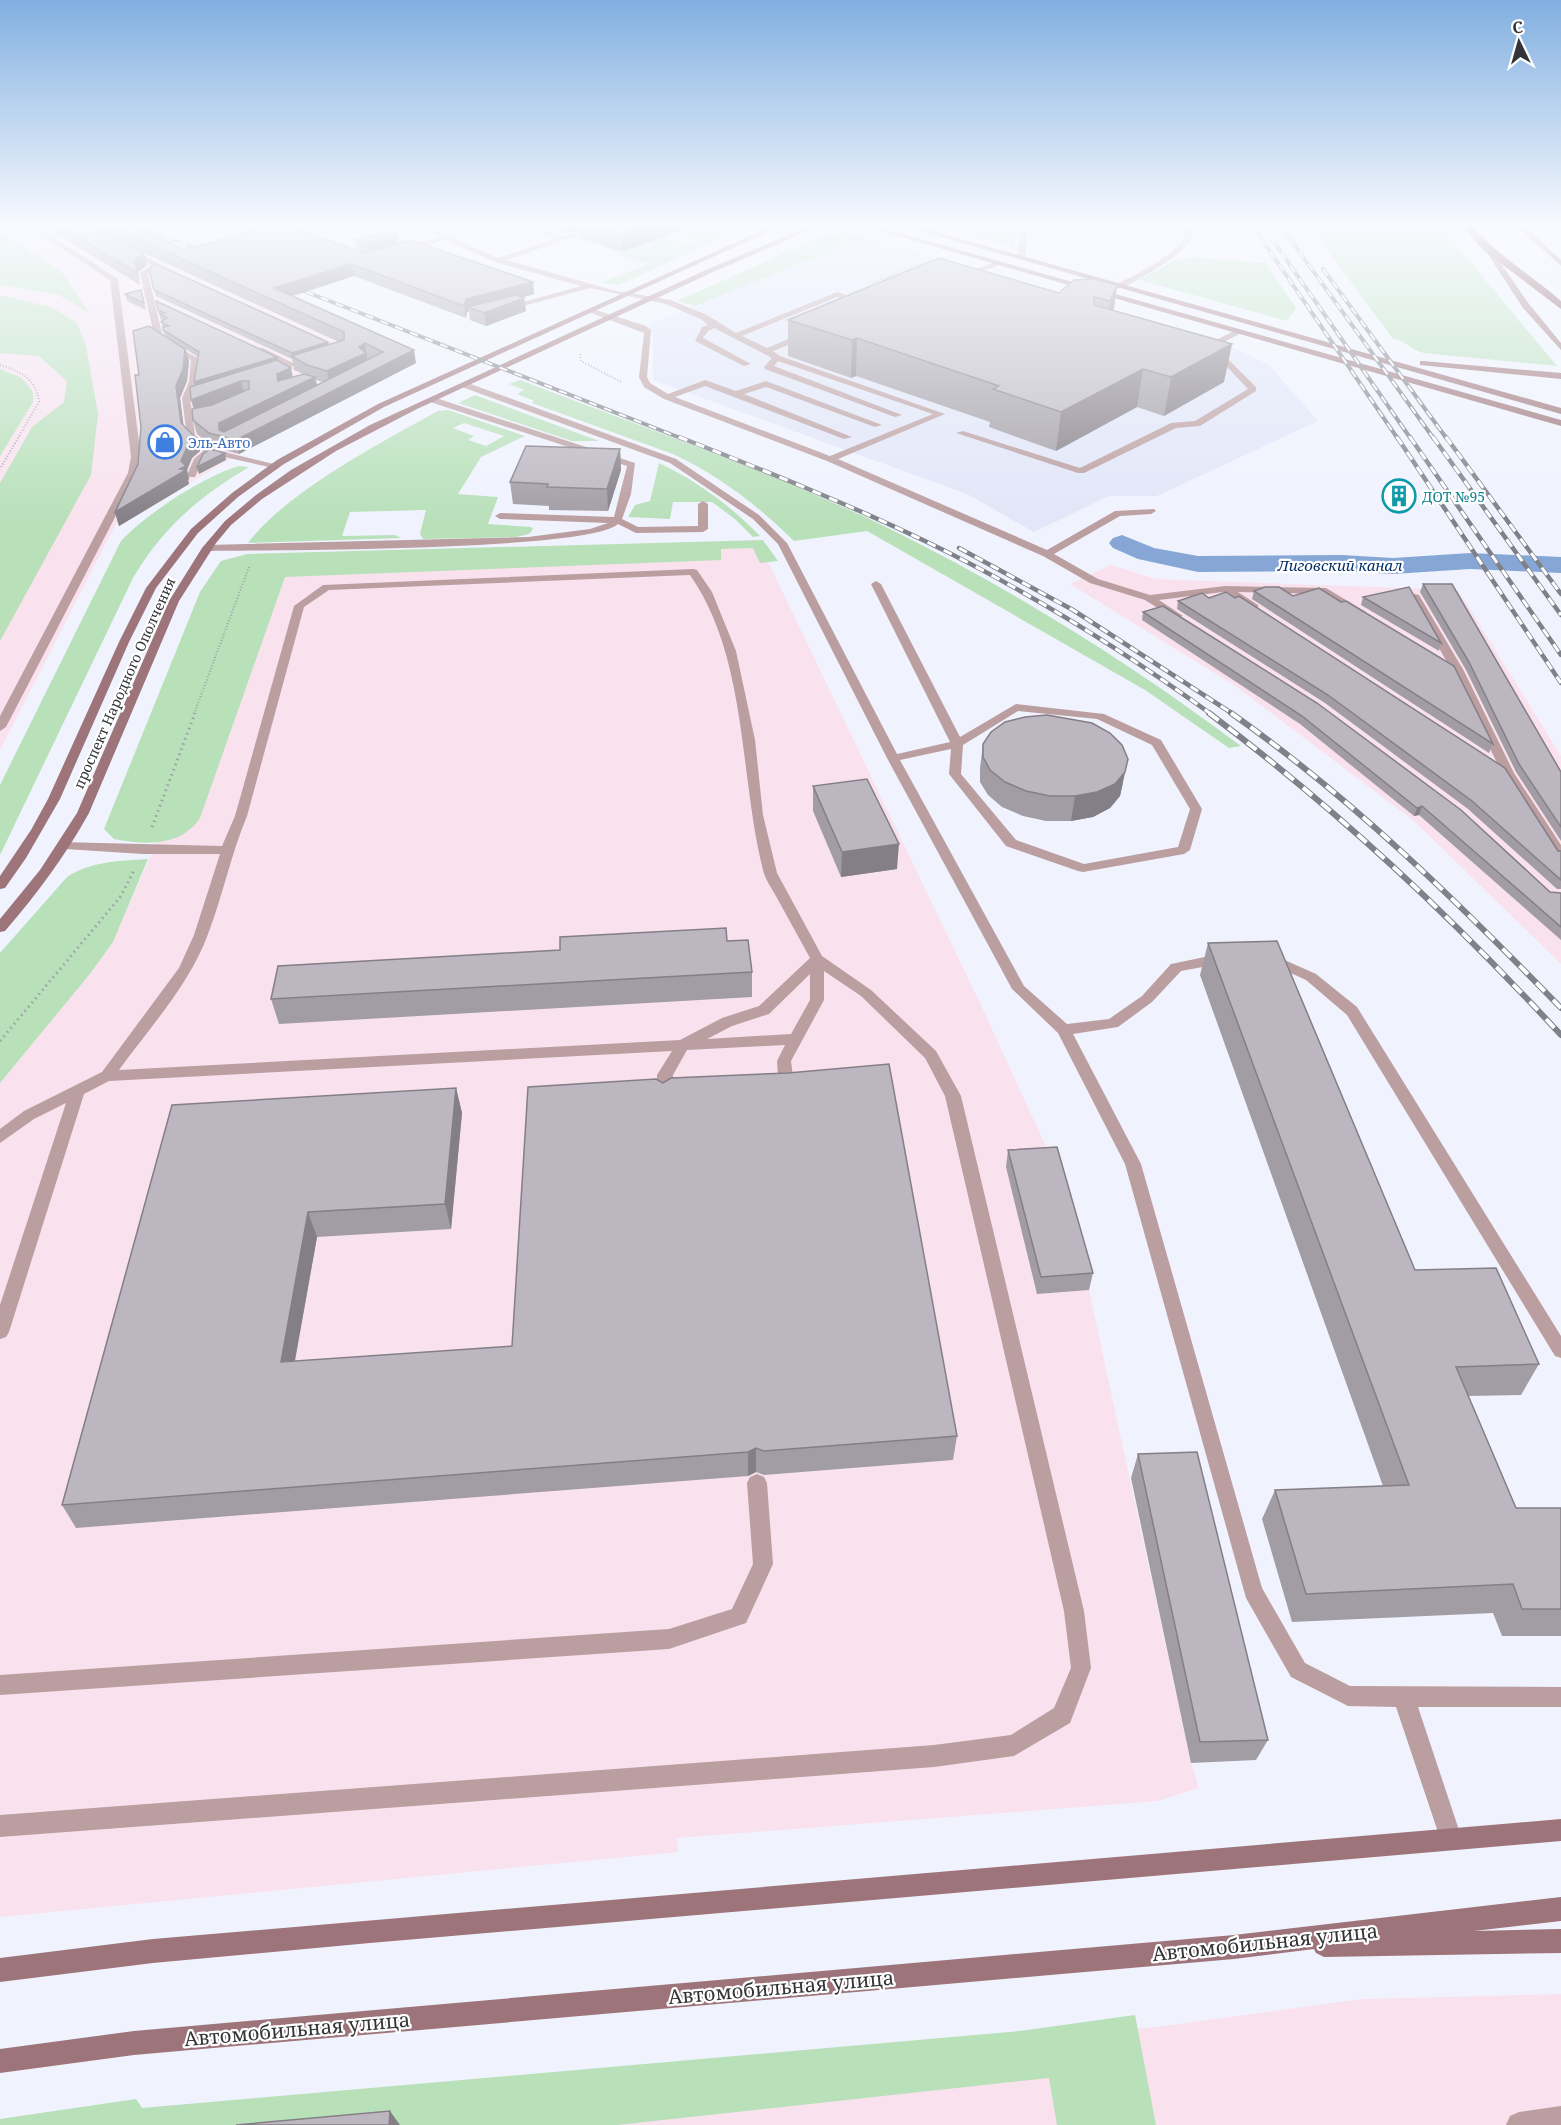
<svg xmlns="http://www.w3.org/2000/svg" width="1561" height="2125" font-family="'Noto Serif',serif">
<rect width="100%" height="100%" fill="#f0f3fe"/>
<path fill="#e1e6f8" d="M867,237l359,107 43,21 49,56 -161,75h-48l-75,36 -67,-38 -314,-114v-42l-4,-14z"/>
<g fill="#f9e2ee">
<path d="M0,225h110l308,137 -179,92 -93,55 -23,1 -123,240z"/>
<path d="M1160,225h52l9,13 -53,1z"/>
<path d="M759,543l221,460 74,161 35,126 102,473 8,25 -41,13 -481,37 1,14 -678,65v-834l89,-108 24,-33 40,-92 106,-288z"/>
<path d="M1111,565l45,14 302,11 103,166v208l-147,-143 -180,-136 -164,-101z"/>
<path d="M1561,1994v131h-1368l970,-99 198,-27z"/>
</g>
<g fill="#b8e0b9" fill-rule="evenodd">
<path d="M717,225h35l-44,20 -24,-8z"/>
<path d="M932,225h82v22z"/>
<path d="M1309,225h131l117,141 -133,-13c-12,-2 -19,-14 -31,-14z"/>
<path d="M0,232l61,39 28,42 -30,-18 -59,-10z"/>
<path d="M843,232l25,4 -173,70 -18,-5 141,-63z"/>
<path d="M666,237l35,11 -82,37 -19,-2 48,-19 -29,-10z"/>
<path d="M1194,257l72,6 30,45 -9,13 -148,-41 36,-20z"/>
<path d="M0,295l51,12 26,16 9,23 12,68 -7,61 -91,166v-158l32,-56 32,-25 3,-21 -28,-25 -39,-3z"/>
<path d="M0,369l22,9 11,14v10l-33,54z"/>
<path d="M520,380c122,47 248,90 366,147 126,62 243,135 355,219l-12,2 -84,-58 -278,-159 -73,10c-34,-34 -77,-67 -121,-87l-141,-51 2,-2 -17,-7 7,-4 -15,-6z"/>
<path d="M475,395l124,46h-27l-114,-38z"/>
<path d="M448,410l77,26 -44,21 -23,37 40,3 -10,27 43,3 2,2 -4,5 -13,3 -93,2 -3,-5 6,-24 -76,2 -8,24 53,-1 6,3 -153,5c37,-50 135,-102 190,-132zM464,423l40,13 -18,10 -18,-6 6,-4 -21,-8z"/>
<path d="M659,463c37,17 73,44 101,73l-7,1 -18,-18 -23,-17h-39l-3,17 -42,-2 7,-12 15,-4z"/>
<path d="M239,466l10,1c-50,30 -86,60 -116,111l-133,277v-70l121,-244c25,-27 83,-65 118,-75z"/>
<path d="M763,540l15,21 -18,2 -7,-15 -32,1v11l-436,17 -85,241c-19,29 -56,27 -86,21l-10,-10 96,-237 21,-31 26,-7z"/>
<path d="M148,859l-35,83 -24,33 -89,108v-130l67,-76c24,-16 53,-16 81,-18z"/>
<path d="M1135,2015l21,110h-99l-8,-47 -432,47h-617v-6l136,-20 6,9 878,-77z"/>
</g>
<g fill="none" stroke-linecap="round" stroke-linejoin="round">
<path fill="#86a7d5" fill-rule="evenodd" d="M1122,535l32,13 44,8 144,-1 51,3 77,-5 91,4v16l-91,-4 -77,5 -51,-3 -144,1 -60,-13 -25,-11 -4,-5 4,-5z"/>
<g stroke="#9ea0a8" stroke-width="2" stroke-dasharray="1 2" stroke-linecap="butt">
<path d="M676,238l37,-13"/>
<path d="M869,284l55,-22"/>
<path d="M580,354l1,7 40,21"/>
<path d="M0,365c20,6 37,14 39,37l-39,67"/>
<path d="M194,714l55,-147"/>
</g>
<g stroke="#9ea0a8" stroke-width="3" stroke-dasharray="1.5 4" stroke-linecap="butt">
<path d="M152,827l43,-114"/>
<path d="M0,1041l121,-145 13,-26"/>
</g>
<g fill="#bb9ea0" fill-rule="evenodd">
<path d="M26,225h8l84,54 23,178 -3,16 -132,254 -6,4v-15l128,-243 3,-16 -21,-177z"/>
<path d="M413,225h10l75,33 58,-19 -36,-14c15,0 27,10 42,11 13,1 31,-11 47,-11l-103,35 106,30 59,10 36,15 29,18 101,-41 30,10 -3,4 -27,-9 -95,39 25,12 38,-16h6v4l-38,15 7,5 165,58 -107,45 209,91 68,-39 39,-2 2,2 -5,3 -31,2 -66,38 44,25 52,16 75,-9 101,2 40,24 -9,2 -33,-20 -86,-2 20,13v4l-4,1 -31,-18 -64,8 24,16 -9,2 -29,-18 -55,-17 -47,-27 -216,-95 -163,-62 -20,-12 -5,-10 5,-44 -58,-22 7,-2 53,17 5,4 -4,47 3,6 18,11 37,-14 31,11 30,-10 116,44 -7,2 -109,-40 -22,7 108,43 -8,2 -139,-53 -30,11 155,59 103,-42 -155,-53 -4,5 128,49 -7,2 -130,-48 -1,-2 8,-9 -58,-30 -6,3 -5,7 48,26 -7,2 -49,-25 7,-14 6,-2 -7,-6 -35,-15 -76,-16 -63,17 -25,2v-4l25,-2 54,-15 -86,-24 -50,-22 -43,12v-4l37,-11z"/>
<path d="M1021,225h7l-3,33 -4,2 -4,-2z"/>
<path d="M1182,225h7l5,12c-19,24 -45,36 -71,51h-6v-4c26,-13 51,-25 69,-47z"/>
<path d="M125,249h6l30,16 -13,9 15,64 36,21 -2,23 -7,16 5,37 17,14 66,16v4l-67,-15 -8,6 -8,17h-6l-2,-2 7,-16 9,-8 -16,-15 -5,-38 7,-16 2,-22 -36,-21 -15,-66 12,-8 -27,-12z"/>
<path d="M995,262l7,2 -37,14 -7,-2z"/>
<path d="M1234,331l7,2 -21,11 -2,5 38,38v4l-56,35 -24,2 -92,45h-6l-122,-40 7,-2 117,37 91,-45 24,-2 53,-32 -35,-37 -6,2 -4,-2 8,-5 3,-6z"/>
<path d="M257,348h6l34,17 -7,2 -33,-15z"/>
<path d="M462,383h6l208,76 83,56 28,28 110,211 53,-12 -79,-158 5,-3 5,3 79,153 56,-33 88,10 57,26 41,69 -12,41 -6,4 -101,18 -5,-1 -72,-25 -57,-72 2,-25 -51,11 124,226 43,38 42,-5 33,-23 29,-32 53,-11 7,5 -7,5 -43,8 -29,31 -34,25 -45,7 68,130 121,424 43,75 45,23 211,1v20h-143l44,132 -3,8 -8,3 -8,-3 -47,-140 -48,-1 -57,-29 -45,-79 -121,-434 -67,-131 -46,-44 -125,-231 -109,-214 -25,-25 -83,-56 -208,-76zM1018,711l79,8 55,26 38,64 -12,38 -94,17 -68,-24 -55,-66 2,-29z"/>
<path d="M433,397l202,66 -4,31 -9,25 16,8 60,-1v-22l5,-3 5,3v25l-5,3 -67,1 -18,-9c-28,27 -351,26 -410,27l-5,-3 5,-3 320,-8 62,-8 18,-6 -108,-4 -5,-3 5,-3 114,4 13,-51 -197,-64 -1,-2z"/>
<path d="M693,569l4,1 15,22 24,59 19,89 8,75 14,58 45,83 49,34 65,61 25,45 123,515 7,57 -21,55 -56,33 -80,11 -934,70v-22l934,-70 77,-10 43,-27 17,-40 -7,-57 -119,-515 -20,-38 -64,-62 -37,-25v29l-33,61 4,30 -8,5 -8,-5 -2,-30 8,-16 -98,5 -14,25v25l-8,6 -8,-6v-25l15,-24 -563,30 -25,13 -75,238 -3,5 -6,2v-34l66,-202 -32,16 -34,24v-14l24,-18 78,-39 77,-104 15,-33 26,-81h-77l-78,-5 -5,-1 -1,-3 1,-3 162,4 13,-30 59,-210 29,-21zM690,575c58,83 49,200 73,295 2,9 9,19 14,28 11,20 22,40 33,60l-51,48 -37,12 -42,22 -561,30c31,-43 71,-86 89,-136 15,-39 23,-80 39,-118l57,-209 25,-17zM810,974v26l-19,34 -84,5 25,-13 37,-12z"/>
<path d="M1410,593l9,2 45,76 50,102 47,72v14l-5,-1 -54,-85 -50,-102 -43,-76z"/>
<path d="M1269,953l47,21 41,33 204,329v22l-6,-2 -208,-341 -41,-35 -42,-19 -2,-3z"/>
<path d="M757,1474l7,3 3,6 6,81 -27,59 -77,26 -669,46v-20l669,-46 63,-20 21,-45 -6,-81 3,-6z"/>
<path d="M1561,2106v19h-55l4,-9 9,-4z"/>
</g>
<g fill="#9d7479" fill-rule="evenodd">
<path d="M774,225h9l-399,182 -100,57 -46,33 -40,36 -42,55 -27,54 -69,157 -34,59 -21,30 -5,1v-13l31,-46 17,-31 71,-157 27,-54 45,-59 41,-36 45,-33 101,-56z"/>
<path d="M812,225h10l-109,47 -296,137 -81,42 -74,48 -31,26 -15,18 -37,58 -90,212c-24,43 -52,81 -84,118l-5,1v-13l40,-49 37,-57 92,-212 33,-53 23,-27 31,-26 35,-25 79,-45 338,-156z"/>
<path d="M859,225h12l690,195v6z"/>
<path d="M900,225h12l649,183v6z"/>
<path d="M1516,225h7l38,35v6z"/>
<path d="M1482,245h6l41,59 32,39v7l-38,-42z"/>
<path d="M1423,361l138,12v6l-141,-14v-4z"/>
<path d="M1561,1819v22l-1191,102 -217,20 -153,19v-24l153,-19z"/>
<path d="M1561,1897v24l-87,10 87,-2v24l-237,4 -8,-4 -2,-4 -80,10 -1100,96 -134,18v-24l134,-18 1100,-96z"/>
</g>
<path fill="#743d45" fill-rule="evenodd" d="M1462,225h9c26,30 60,50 90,76v8l-79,-60z"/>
<g stroke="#7f8188" stroke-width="4">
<g id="rail-far2">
<path d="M135,225l72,28"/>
<path d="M1252,225l146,214"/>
<path d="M1280,225l154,214"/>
<path d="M1272,239l139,200"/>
<path d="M1323,269l124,170"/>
<path d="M291,286l392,153"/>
</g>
</g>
<g stroke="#7f8188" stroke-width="4.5">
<g id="rail-far1">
<path d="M679,437c84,33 167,66 248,105 99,48 194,107 284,172"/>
<path d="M1397,437l164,246"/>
<path d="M1410,437l151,218"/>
<path d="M1433,437l128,178"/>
<path d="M1446,437l115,157"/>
<path d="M959,548l114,62 160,104"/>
</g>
</g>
<g stroke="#7f8188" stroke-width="6">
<g id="rail">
<path d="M1209,713c131,99 240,201 352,322"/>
<path d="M1231,713c121,85 227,189 330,295"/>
</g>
</g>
<use href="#rail-far2" stroke="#fff" stroke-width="2" stroke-dasharray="8" stroke-linecap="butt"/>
<use href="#rail-far1" stroke="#fff" stroke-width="3" stroke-dasharray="9" stroke-linecap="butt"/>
<use href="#rail" stroke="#fff" stroke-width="4" stroke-dasharray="12" stroke-linecap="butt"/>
</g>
<g fill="#a29da5" fill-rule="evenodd">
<path d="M42,225h87l57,25h171l-2,-10 44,3 134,39 1,12 -11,3 1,1 2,13 -40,15 -16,-6 -1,-9 -2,1 -1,6 -112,-42 -62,20 124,67 -177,91 -26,-7 -16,-13 -4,-14 2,-35 -1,-3 5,-24 -13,-9 3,12 -2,20 -7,17 3,27 17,26 -8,7 -5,12 2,9 -1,1 1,4 -70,42 -4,-14 23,-48 3,-37 -2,-52 26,-39 -9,-35 121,56 1,4 15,16 10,-3 -9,-4 -2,-11 -136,-63 -7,-27 180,76 10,-3 -204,-93 12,16 -9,7 2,13zM316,380l7,2 -6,3z"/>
<path d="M540,225h158l-76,27 -43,-14 -1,-7 -12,3z"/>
<path d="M1163,225h20l-1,6 -15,1z"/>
<path d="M1192,225h24l-2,6h-20z"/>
<path d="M1117,285l-3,25 110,72 -60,34 -27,-9 -81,44 -67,-24 1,-5 -134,-46 -5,2 -63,-22v-36l271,-27z"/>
<path d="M141,290l5,20 -19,-9 -2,-7z"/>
<path d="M620,449l1,21 -13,41 -59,-1v-4l-36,-2 -3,-22z"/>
<path d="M1423,584l138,188v69l-45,-69 -50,-102 -46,-78z"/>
<path d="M1254,591l239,153 -4,9 -237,-154z"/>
<path d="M1202,593l356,258h3v38h-4l-89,-80 -143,-106 -148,-94 1,-8z"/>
<path d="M1363,597l78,46 -2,8 -78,-46z"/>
<path d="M1163,606l387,286 11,1v47l-142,-125 -5,1 -114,-92 -158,-104 1,-8z"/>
<path d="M983,744l140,39 -3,13 -10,12 -17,9 -22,4h-25l-23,-5 -21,-9 -14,-12 -8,-13v-14z"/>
<path d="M813,786l84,83 -56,8 -28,-66z"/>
<path d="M727,941l25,31v25l-473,27 -8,-25z"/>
<path d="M1208,943l207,327 124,94 -18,31 -53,1 48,112h45v128h-59l-9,-23 -201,9 -30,-103 13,-29 108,-4 -183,-511z"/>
<path d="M456,1088l6,25 -11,116 -134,8 -22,124 662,75 -4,24 -189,15 -8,-3 -8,4 -672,52 -14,-23 110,-400z"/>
<path d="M1008,1150l85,123 -4,17 -52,4 -31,-127z"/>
<path d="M1138,1454l130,286 -12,20 -65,3 -60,-285z"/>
</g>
<g fill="#847f86">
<path d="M565,225h13v6l-12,3z"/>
<path d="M647,225h51l-76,27 -1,-18z"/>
<path d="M397,235l2,12 -31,10 -2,-13z"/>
<path d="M144,253l3,12 -9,7 2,13 -5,-25z"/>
<path d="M351,264l3,12 -77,25 -3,-13z"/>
<path d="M533,282l1,12 -58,16 -8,-3 1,4 -2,1 -1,6 -2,-12 2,-7z"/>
<path d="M1117,285l-5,36 -7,16 5,-36z"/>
<path d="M524,298l2,13 -40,15 -2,-13z"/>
<path d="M857,338l-1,38 -5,2 1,-38z"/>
<path d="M328,342l2,7 -37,8 -1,-4z"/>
<path d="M365,343l3,23 -38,19 -3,-14z"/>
<path d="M1232,344l-8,38 -60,34 7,-39z"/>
<path d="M185,349l4,12 -2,20 -7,17 5,38 -4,-13 -5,-37z"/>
<path d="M414,350l2,13 -177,91 -3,-14z"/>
<path d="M277,357l2,7 -83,25 -2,-7z"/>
<path d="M291,368l3,14 21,-5 3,14 -95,46 -4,-7v-7l59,-42 -1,-7z"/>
<path d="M1143,369l-6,38 -81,44 5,-39z"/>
<path d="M241,381l3,13 -49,19 -4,-13z"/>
<path d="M196,438l4,13 -8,7 -5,12 2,9 -1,1 1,4 -70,42 -4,-14z"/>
<path d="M620,449l1,21 -13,41 -1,-22z"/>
<path d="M225,453l1,7 -27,14 -2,-7z"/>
<path d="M1128,759l-8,37 -10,12 -17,9 -22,4 4,-25z"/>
<path d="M1422,806l-3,9 -5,1 3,-8z"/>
<path d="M899,844l-2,25 -56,8 1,-25z"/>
<path d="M456,1088l6,25 -11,116 -6,-25z"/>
<path d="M308,1212l9,25 -27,150 -9,-25z"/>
<path d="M756,1448v24l-8,4v-24z"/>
<path d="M390,2111l10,14h-11z"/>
</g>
<g fill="#bcb6c0" stroke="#847f86" stroke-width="1.5">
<path d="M58,225h27l59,28 -9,7 2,13z"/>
<path d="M106,225h23l57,25 83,-25h16l80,28 46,-13 122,42 -67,17 -2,7 -113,-42 -77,24 140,62 -178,90 -27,-7 -16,-13 -1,-11 20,-4 37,-16v-8h-8l-50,19 -1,-13 87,-27 14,8 -14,6 1,7 26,-7 11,3 -96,46v7l5,2 159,-80 -18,-9 -6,4 7,6 -39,18 -20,-6 -16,-9 53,-16v-8z"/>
<path d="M593,225h54l-26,9z"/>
<path d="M386,231l11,4 -31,9 -11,-4z"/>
<path d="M939,258l120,35 15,-13 20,-1 23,6 -7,16 -16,-4v8l138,39 -61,33 -28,-8 -82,43 -68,-23 6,-3 -142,-48 -5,2 -64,-20z"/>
<path d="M156,264l172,78 -36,11 -138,-63 -5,-21z"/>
<path d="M141,290l3,13 -19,-9z"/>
<path d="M516,295l8,3 -40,15 -16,-6z"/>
<path d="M156,301l121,56 -83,25 5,-30 -36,-22v-3l6,-1 -8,-4 6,-4 -7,-4 5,-1 -7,-3z"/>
<path d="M149,326l36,23 -2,20 -7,17 5,37 15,15 -8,7 -7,16 5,5 -6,3 6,1 -71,42 23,-48 3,-37 -6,-52h4l-6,-44z"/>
<path d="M526,446l94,3 -13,40 -60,-2 1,-3 -38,-2z"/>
<path d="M210,449l15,4 -28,14 6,-13z"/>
<path d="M1423,584h29l109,188v55l-42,-63 -50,-102z"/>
<path d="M1265,587h14l14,9 26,-8 22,14 5,-1 108,65 39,78 -239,-153z"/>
<path d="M1409,587l32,56 -78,-46z"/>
<path d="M1226,592l9,6 4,-2 266,172 53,83h3v29l-89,-79 -144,-106 -150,-94 24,-8 7,5z"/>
<path d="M1163,606l154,97 144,107 89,82 11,1v34l-139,-121 -5,2 -115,-92 -159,-104z"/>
<path d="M1047,715l45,8 18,10 12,12 6,14 -3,13 -10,12 -18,8 -22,4h-25l-24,-5 -21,-9 -15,-12 -7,-13v-13l8,-12 14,-10 20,-5z"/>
<path d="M867,779l32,65 -57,8 -29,-66z"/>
<path d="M726,928l1,13 21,-1 4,32 -481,27 7,-33 282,-16v-13z"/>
<path d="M1277,941l138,329 81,-2 43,96 -83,3 60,141h45v101h-39l-9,-25 -207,10 -31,-104 134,-5 -201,-542z"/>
<path d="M889,1064l68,372 -193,15 -8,-3 -8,4 -686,53 110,-400 284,-17 -11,116 -137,8 -27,150 231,-16 16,-259 128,-8 7,4 8,-5 117,-5z"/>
<path d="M1057,1147l36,126 -52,4 -33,-127z"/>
<path d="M1197,1452l71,288 -68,2 -62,-288z"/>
<path d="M390,2111l-1,14h-153z"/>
</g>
<linearGradient id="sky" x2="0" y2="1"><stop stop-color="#81afe0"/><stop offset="0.43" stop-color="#f8faff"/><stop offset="1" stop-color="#f8faff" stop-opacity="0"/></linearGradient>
<rect width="1561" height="523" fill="url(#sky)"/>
<defs>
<g id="shop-ring" transform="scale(1.725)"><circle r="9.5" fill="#fff" stroke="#3f7fe0" stroke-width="1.5"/><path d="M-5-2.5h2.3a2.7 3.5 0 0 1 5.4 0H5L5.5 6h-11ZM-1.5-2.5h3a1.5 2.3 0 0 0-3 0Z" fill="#3f7fe0"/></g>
<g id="building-ring" transform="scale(1.725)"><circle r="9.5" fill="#fff" stroke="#0f9aa8" stroke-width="1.5"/><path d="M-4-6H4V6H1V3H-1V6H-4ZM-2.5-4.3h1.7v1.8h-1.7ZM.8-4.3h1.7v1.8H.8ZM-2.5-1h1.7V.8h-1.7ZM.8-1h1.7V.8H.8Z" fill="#0f9aa8"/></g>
</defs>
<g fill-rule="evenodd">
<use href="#shop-ring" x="165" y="442"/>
<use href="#building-ring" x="1399" y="496"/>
</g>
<g text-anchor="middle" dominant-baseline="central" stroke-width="4.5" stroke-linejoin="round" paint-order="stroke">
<g font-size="14" fill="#366cbe" stroke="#fff" text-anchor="start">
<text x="188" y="442">Эль-Авто</text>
</g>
<g font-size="14" fill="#0d838f" stroke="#fff" text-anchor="start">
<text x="1422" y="496">ДОТ №95</text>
</g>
<g font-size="14" fill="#333438" stroke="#fff">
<text transform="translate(124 683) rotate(-66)">проспект Народного Ополчения</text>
</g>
<g font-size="15" font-style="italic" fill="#042f66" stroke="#fff">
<text x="1340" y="565">Лиговский канал</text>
</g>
<g font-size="20" fill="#333438" stroke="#fff">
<text transform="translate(1265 1942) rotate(-6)">Автомобильная улица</text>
<text transform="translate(781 1987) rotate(-5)">Автомобильная улица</text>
<text transform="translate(297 2029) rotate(-5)">Автомобильная улица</text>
</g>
</g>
<g transform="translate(1519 42) rotate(355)" stroke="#ffffff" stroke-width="4.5" paint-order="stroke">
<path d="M0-4.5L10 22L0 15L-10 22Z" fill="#333438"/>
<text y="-9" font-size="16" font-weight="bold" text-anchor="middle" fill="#333438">С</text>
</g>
</svg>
